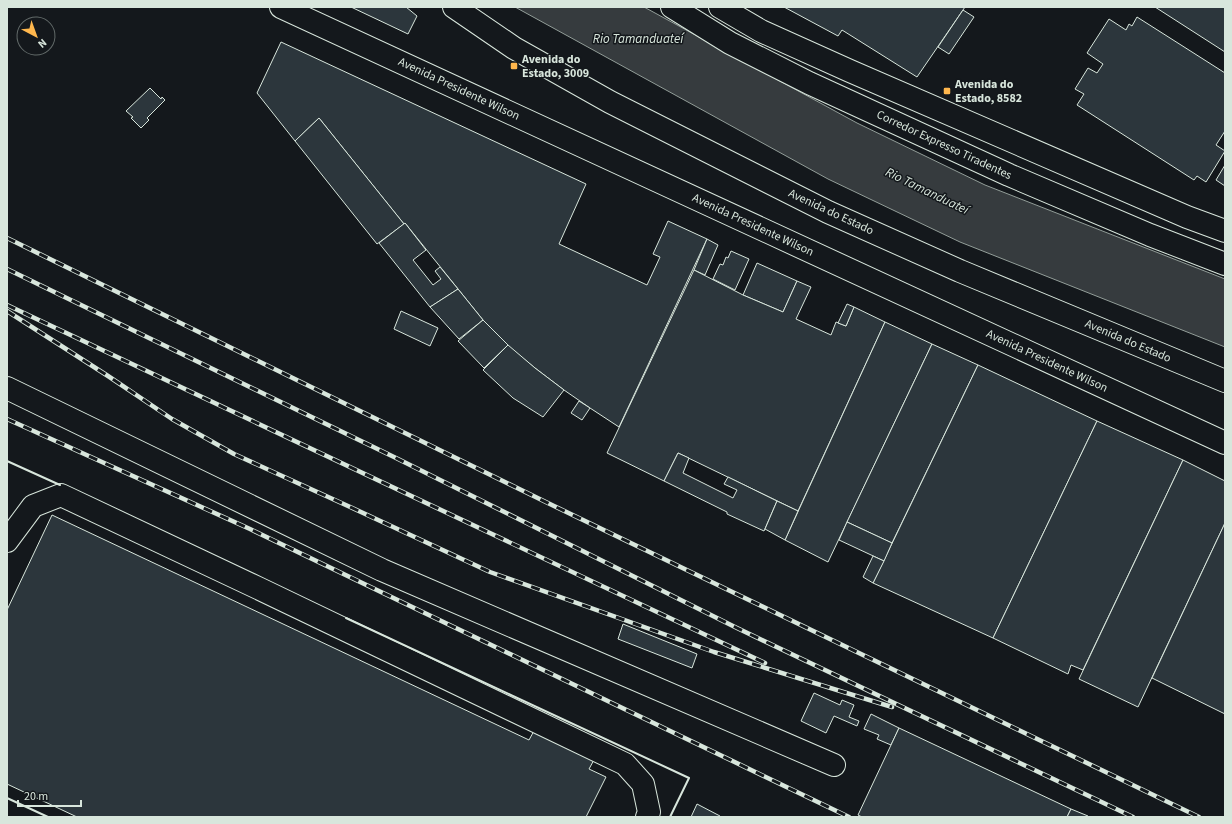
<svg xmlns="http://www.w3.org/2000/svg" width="1232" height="824" font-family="'Source Sans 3',sans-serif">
<rect width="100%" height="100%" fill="#14181c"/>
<path fill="#363b3e" stroke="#939e99" d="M515,7h129l213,116 128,62 240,94v68l-265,-105 -132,-63z"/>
<g fill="#2c363c" stroke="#d8e6dc">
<path d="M351,7h55l11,9 -9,18z"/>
<path d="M784,7h181l-48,70 -75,-47 -4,6z"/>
<path d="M1155,7h70v45z"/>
<path d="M963,10l11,7 -25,37 -11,-7z"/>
<path d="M1137,17l88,56v58l-9,14 9,6 -19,31 -9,-6 -3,4 -117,-75 7,-11 -9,-5 13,-21 9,5 6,-9 -16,-11 22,-34 17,11 3,-6 3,2z"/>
<path d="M281,42l305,142 -27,60 88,41 13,-28 -7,-3 15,-33 39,18 -88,188 -29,-19 -26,-18 -29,-22 -27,-22 -25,-26 -78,-97 -1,1 -85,-106 -24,23 -38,-48z"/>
<path d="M150,88l11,11 1,-2 3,3 -18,18 2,2 -8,8 -10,-10 2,-1 -7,-6z"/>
<path d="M319,118l85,106 -27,20 -82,-103z"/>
<path d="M1225,165v21l-9,-6z"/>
<path d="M405,223l21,27 -13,10 20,25 8,-6 -6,-8 5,-4 18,22 -28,18 -51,-64z"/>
<path d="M707,239l11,6 -13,30 -11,-5z"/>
<path d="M731,251l18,8 -14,31 -22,-11 7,-15 3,1 3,-8 2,1z"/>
<path d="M757,263l40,18 -14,31 -40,-17z"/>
<path d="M694,270l49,25 40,17 14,-31 14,6 -15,32 35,16 5,-13 10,4 8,-19 31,15 -87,189 -120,-58 -14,28 -57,-28z"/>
<path d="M458,289l25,31 -24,19 -29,-32z"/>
<path d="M847,304l7,3 -8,19 -8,-3z"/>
<path d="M401,311l37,17 -8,18 -36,-17z"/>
<path d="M483,320l25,25 -24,23 -26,-27z"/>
<path d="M885,322l47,22 -104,218 -43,-22z"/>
<path d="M932,344l46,21 -86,178 -45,-21z"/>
<path d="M508,345l27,23 29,22 -21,27 -30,-19 -30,-28z"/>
<path d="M978,365l119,56 -104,217 -120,-55z"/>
<path d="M579,401l11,7 -8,12 -11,-7z"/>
<path d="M1097,421l86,39 -100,210 -12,-5 -3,9 -75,-36z"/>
<path d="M678,453l11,5 -6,15 50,25 4,-8 -13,-6 4,-7 49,24 -13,30 -37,-17v-2l-63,-31z"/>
<path d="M1183,460l42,21v42l-87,184 -59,-28z"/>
<path d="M777,501l21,10 -13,29 -20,-11z"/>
<path d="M52,515l477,225 6,-11 60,29 -6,11 17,8 -20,40h-509l-70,-33v-174z"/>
<path d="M847,522l45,21 -8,18 -45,-21z"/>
<path d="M1225,523v191l-73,-36z"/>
<path d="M873,556l11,5 -11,22 -10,-6z"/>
<path d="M623,624l74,30 -5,14 -74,-29z"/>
<path d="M814,693l26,12 2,-5 12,5 -5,12 10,4 -2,5 -23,-10 -8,17 -25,-12z"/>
<path d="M871,714l28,14 -8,17 -14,-6 2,-4 -15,-6z"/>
<path d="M899,728l172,81 -4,8h-205l-4,-2z"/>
<path d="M697,804l23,12v1h-29z"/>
<path d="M1071,809l17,7 -1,1h-20z"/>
</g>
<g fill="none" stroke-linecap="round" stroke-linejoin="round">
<g stroke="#d8e6dc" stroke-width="24">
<g id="minor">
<path d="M672,7l58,36 79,40 200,92 141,60 75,29"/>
<path d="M7,388l375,182 452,195"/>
<path d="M7,541l26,-35 28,-11 197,93 367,176 18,20 6,28 -2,5"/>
</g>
</g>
<g stroke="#d8e6dc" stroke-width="24">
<path id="major" d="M281,7l944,436"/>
</g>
<g stroke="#d8e6dc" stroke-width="24">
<g id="highway">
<path d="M454,7l60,41 96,54 218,110 132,59 265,110"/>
<path d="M720,7l41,24 89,40 337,146 38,14"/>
</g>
</g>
<use href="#minor" stroke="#14181c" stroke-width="22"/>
<use href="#major" stroke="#14181c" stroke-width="22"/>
<use href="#highway" stroke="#14181c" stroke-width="22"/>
<g stroke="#d8e6dc" stroke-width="4.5">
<g id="rail">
<path d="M7,238l547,268 645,311"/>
<path d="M7,269l387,188 343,171 396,189"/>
<path d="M7,305l758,358"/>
<path d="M7,311l101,65 64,43 62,35 114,52 142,66 224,80 178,55"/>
<path d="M7,419l243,110 599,288"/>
</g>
</g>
<use href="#rail" stroke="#14181c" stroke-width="3" stroke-dasharray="9" stroke-linecap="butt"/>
<g stroke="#d8e6dc" stroke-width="2">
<path d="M7,461l53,24"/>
<path d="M346,618l343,160 -19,39"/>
<path d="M7,798l41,19"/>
</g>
</g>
<g fill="#ffb74d" stroke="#14181c" stroke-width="1.5">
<rect x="510" y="62" width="8" height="8" rx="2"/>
<rect x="943" y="87" width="8" height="8" rx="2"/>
</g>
<g text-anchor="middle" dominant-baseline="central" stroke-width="3" stroke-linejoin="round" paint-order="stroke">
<g font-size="12" font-weight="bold" fill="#d8e6dc" stroke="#14181c" text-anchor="start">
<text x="522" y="59">Avenida do<tspan x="522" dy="14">Estado, 3009</tspan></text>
<text x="955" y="84">Avenida do<tspan x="955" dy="14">Estado, 8582</tspan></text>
</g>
<g font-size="12" fill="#d8e6dc" stroke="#14181c">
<text transform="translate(459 89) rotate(25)">Avenida Presidente Wilson</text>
<text transform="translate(944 145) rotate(25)">Corredor Expresso Tiradentes</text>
<text transform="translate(831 212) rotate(25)">Avenida do Estado</text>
<text transform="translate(753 225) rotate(25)">Avenida Presidente Wilson</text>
<text transform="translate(1128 341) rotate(23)">Avenida do Estado</text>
<text transform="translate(1047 361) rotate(25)">Avenida Presidente Wilson</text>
</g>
<g font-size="13" font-style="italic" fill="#d8e6dc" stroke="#14181c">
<text x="638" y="39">Rio Tamanduateí</text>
<text transform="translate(927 191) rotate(26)">Rio Tamanduateí</text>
</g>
</g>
<rect width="1232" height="824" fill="none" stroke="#d8e6dc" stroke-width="16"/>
<g transform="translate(36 36) rotate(139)"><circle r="19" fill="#14181c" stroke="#626a69"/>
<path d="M0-3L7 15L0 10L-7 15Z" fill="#ffb74d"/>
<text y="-6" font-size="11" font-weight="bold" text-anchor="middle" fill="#d8e6dc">N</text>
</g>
<path d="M18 800v6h63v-6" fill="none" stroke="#d8e6dc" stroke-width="2"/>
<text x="24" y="800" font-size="12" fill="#d8e6dc" stroke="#14181c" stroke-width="3" paint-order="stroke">20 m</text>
</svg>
